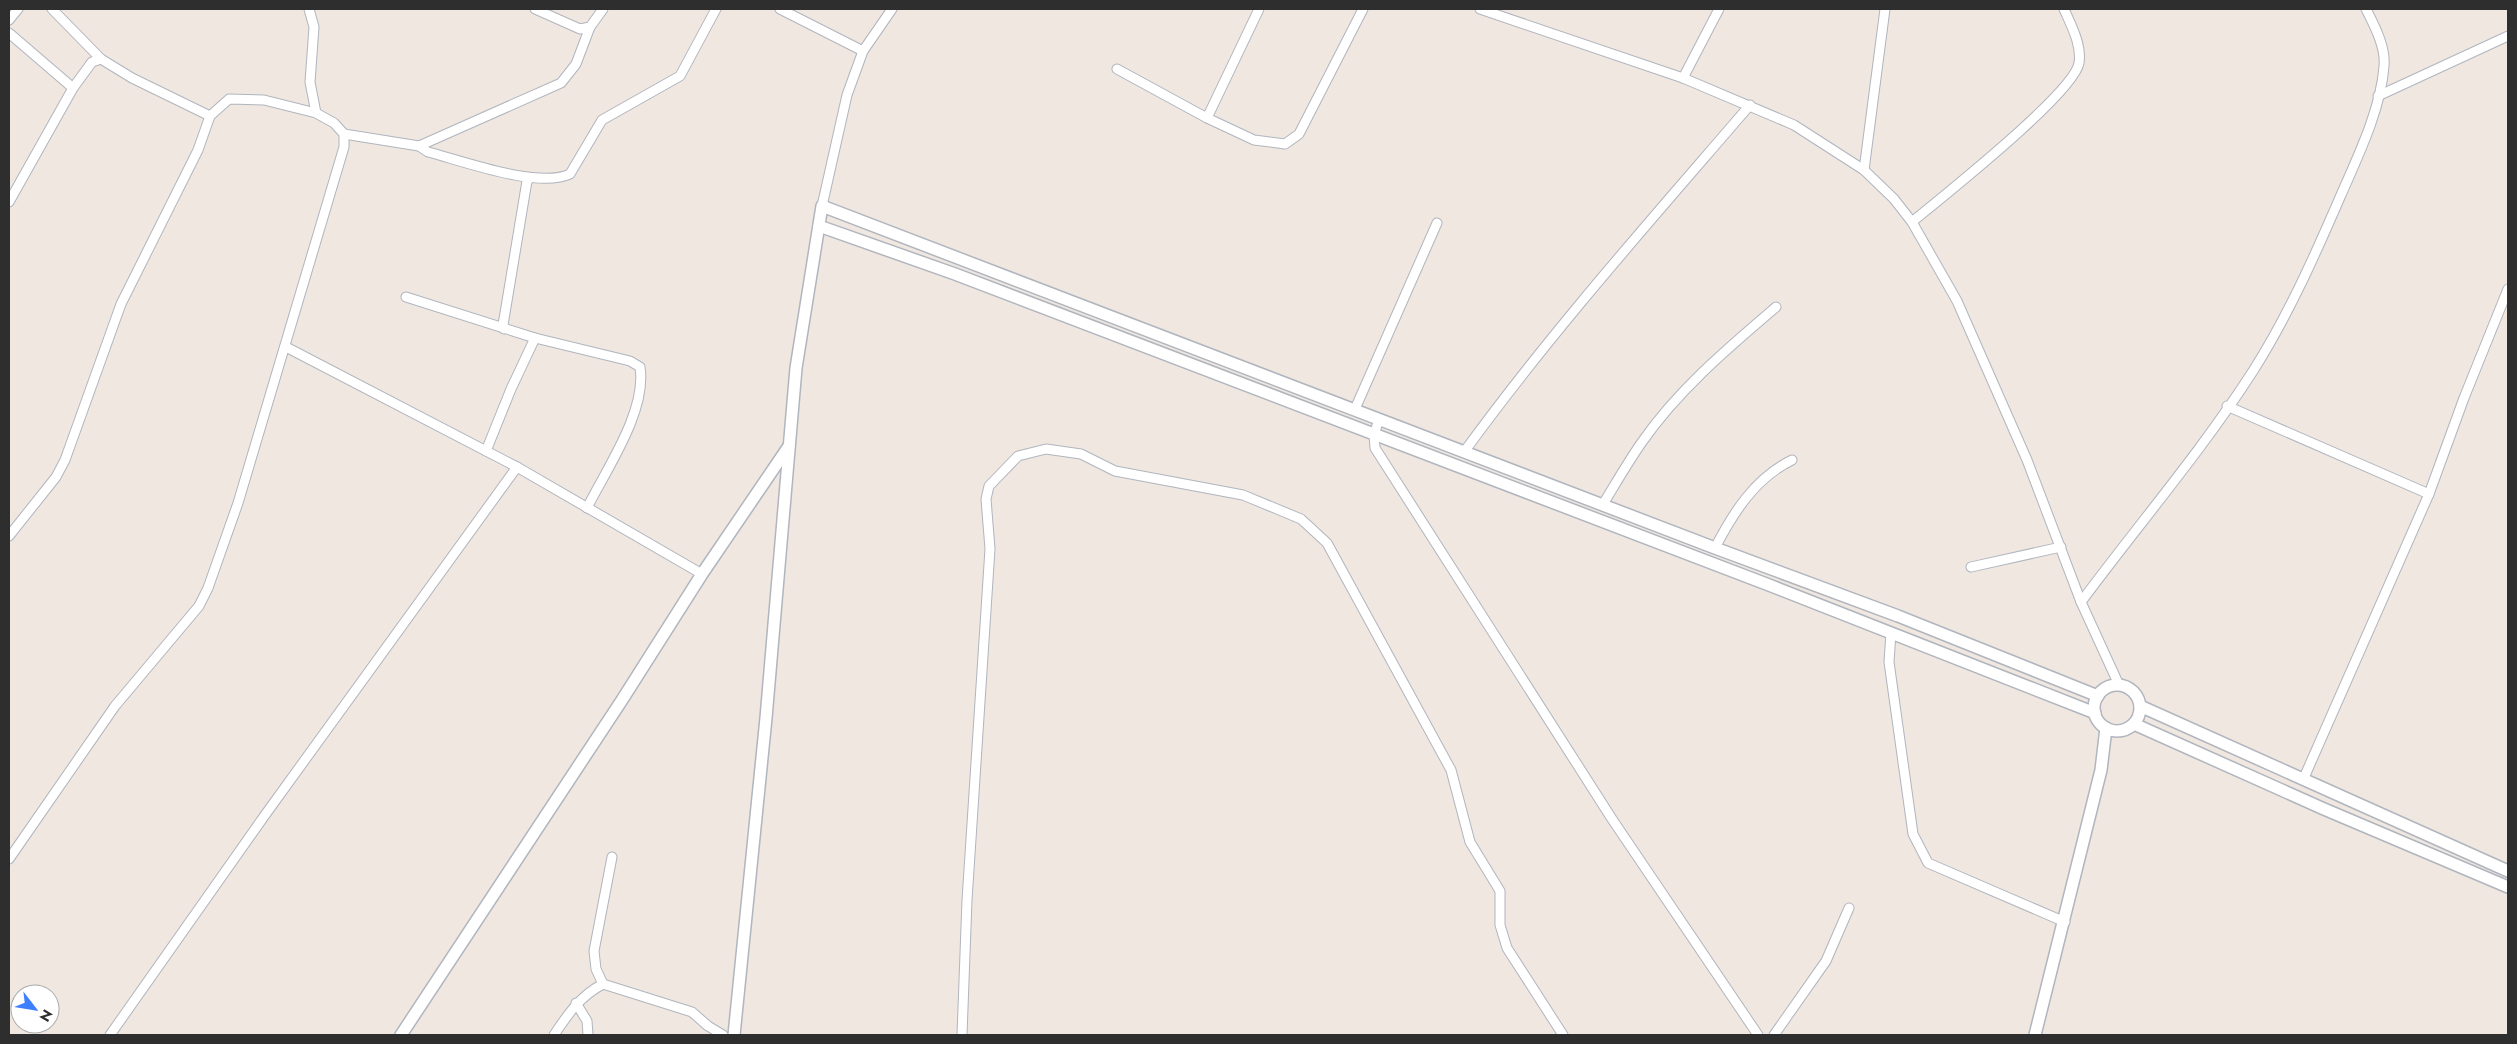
<svg xmlns="http://www.w3.org/2000/svg" width="2517" height="1044" font-family="Jost,sans-serif">
<rect width="100%" height="100%" fill="#efe7e0"/>
<g fill="none" stroke-linecap="round" stroke-linejoin="round">
<g stroke="#b0b5be" stroke-width="11">
<g id="minor">
<path d="M52,9l49,50"/>
<path d="M535,9l45,20 10,-2 13,-18"/>
<path d="M780,9l83,42"/>
<path d="M1480,9l203,69 111,47 70,45 30,29 18,23 45,79 70,159 54,142 38,83"/>
<path d="M9,20l9,-11"/>
<path d="M9,33l64,55"/>
<path d="M1117,69l90,49 47,22 31,4 14,-10 64,-125"/>
<path d="M1683,78l36,-69"/>
<path d="M2378,96l130,-60"/>
<path d="M1207,118l52,-109"/>
<path d="M344,134l75,12 9,6c35,9 110,37 142,22l32,-54 78,-44 36,-67"/>
<path d="M419,146l142,-63 15,-19 14,-37"/>
<path d="M1864,170l21,-161"/>
<path d="M9,202l64,-114 19,-26 9,-3 31,19 78,38"/>
<path d="M822,206l25,-111 16,-44 29,-42"/>
<path d="M1912,222c30,-25 162,-129 167,-159 3,-18 -8,-38 -15,-54"/>
<path d="M406,297l129,41"/>
<path d="M504,329l-1,-4 24,-144 2,-2"/>
<path d="M286,347l231,120 185,107"/>
<path d="M2227,406l202,88"/>
<path d="M1355,409l82,-186"/>
<path d="M1379,419l-5,16 1,13 237,371 146,216"/>
<path d="M486,451l25,-62 24,-51 95,23 10,6c7,44 -33,101 -53,141"/>
<path d="M1464,452c88,-121 188,-233 286,-347"/>
<path d="M1603,504c13,-21 25,-42 39,-62 36,-52 86,-94 134,-135"/>
<path d="M9,536l47,-59 9,-17 56,-156 77,-154 12,-34 19,-17 35,1 52,13"/>
<path d="M1715,548c18,-35 40,-70 77,-88"/>
<path d="M1971,567l90,-20"/>
<path d="M2081,602c57,-77 120,-150 172,-231 35,-55 62,-116 88,-176 17,-39 40,-86 43,-129 2,-19 -10,-41 -18,-57"/>
<path d="M1891,633l-2,29 24,172 15,29 137,59"/>
<path d="M2303,780l126,-286 35,-96 44,-109"/>
<path d="M9,859l106,-153 84,-100 9,-18 30,-85 106,-356v-13l-10,-11 -18,-10 -6,-31 4,-55 -5,-18"/>
<path d="M603,984l-7,-15 -2,-18 18,-94"/>
<path d="M576,1003l11,18 1,14"/>
<path d="M110,1035l155,-220 252,-348"/>
<path d="M554,1035c14,-21 26,-39 49,-51l89,28 16,14 15,9"/>
<path d="M962,1035l5,-135 23,-351 -4,-50 3,-13 29,-30 28,-7 35,5 34,17 128,24 58,24 26,24 124,227 19,72 30,49v34l7,23 56,87"/>
<path d="M1774,1035l52,-74 23,-53"/>
</g>
</g>
<g stroke="#b0b5be" stroke-width="14">
<g id="tertiary">
<path d="M819,226l136,48 814,311 326,128"/>
<circle cx="2117" cy="708" r="23"/>
<path d="M2140,706l368,165"/>
<path d="M2134,724l190,85 184,78"/>
<path d="M401,1035l221,-335 80,-126 87,-128"/>
<path d="M734,1035l32,-317 30,-350 26,-162 893,342 183,68 200,80"/>
<path d="M2035,1035l66,-265 5,-42"/>
</g>
</g>
<use href="#minor" stroke="#fff" stroke-width="9"/>
<use href="#tertiary" stroke="#fff" stroke-width="11"/>
</g>
<rect width="2517" height="1044" fill="none" stroke="#2e2e2e" stroke-width="20"/>
<g transform="translate(35 1009) rotate(121)"><circle r="24" fill="#ffffff" stroke="#ababab"/>
<path d="M0-4L9 19L0 12L-9 19Z" fill="#3d7fff"/>
<text y="-8" font-size="14" font-weight="bold" text-anchor="middle" fill="#2e2e2e">N</text>
</g>
</svg>
